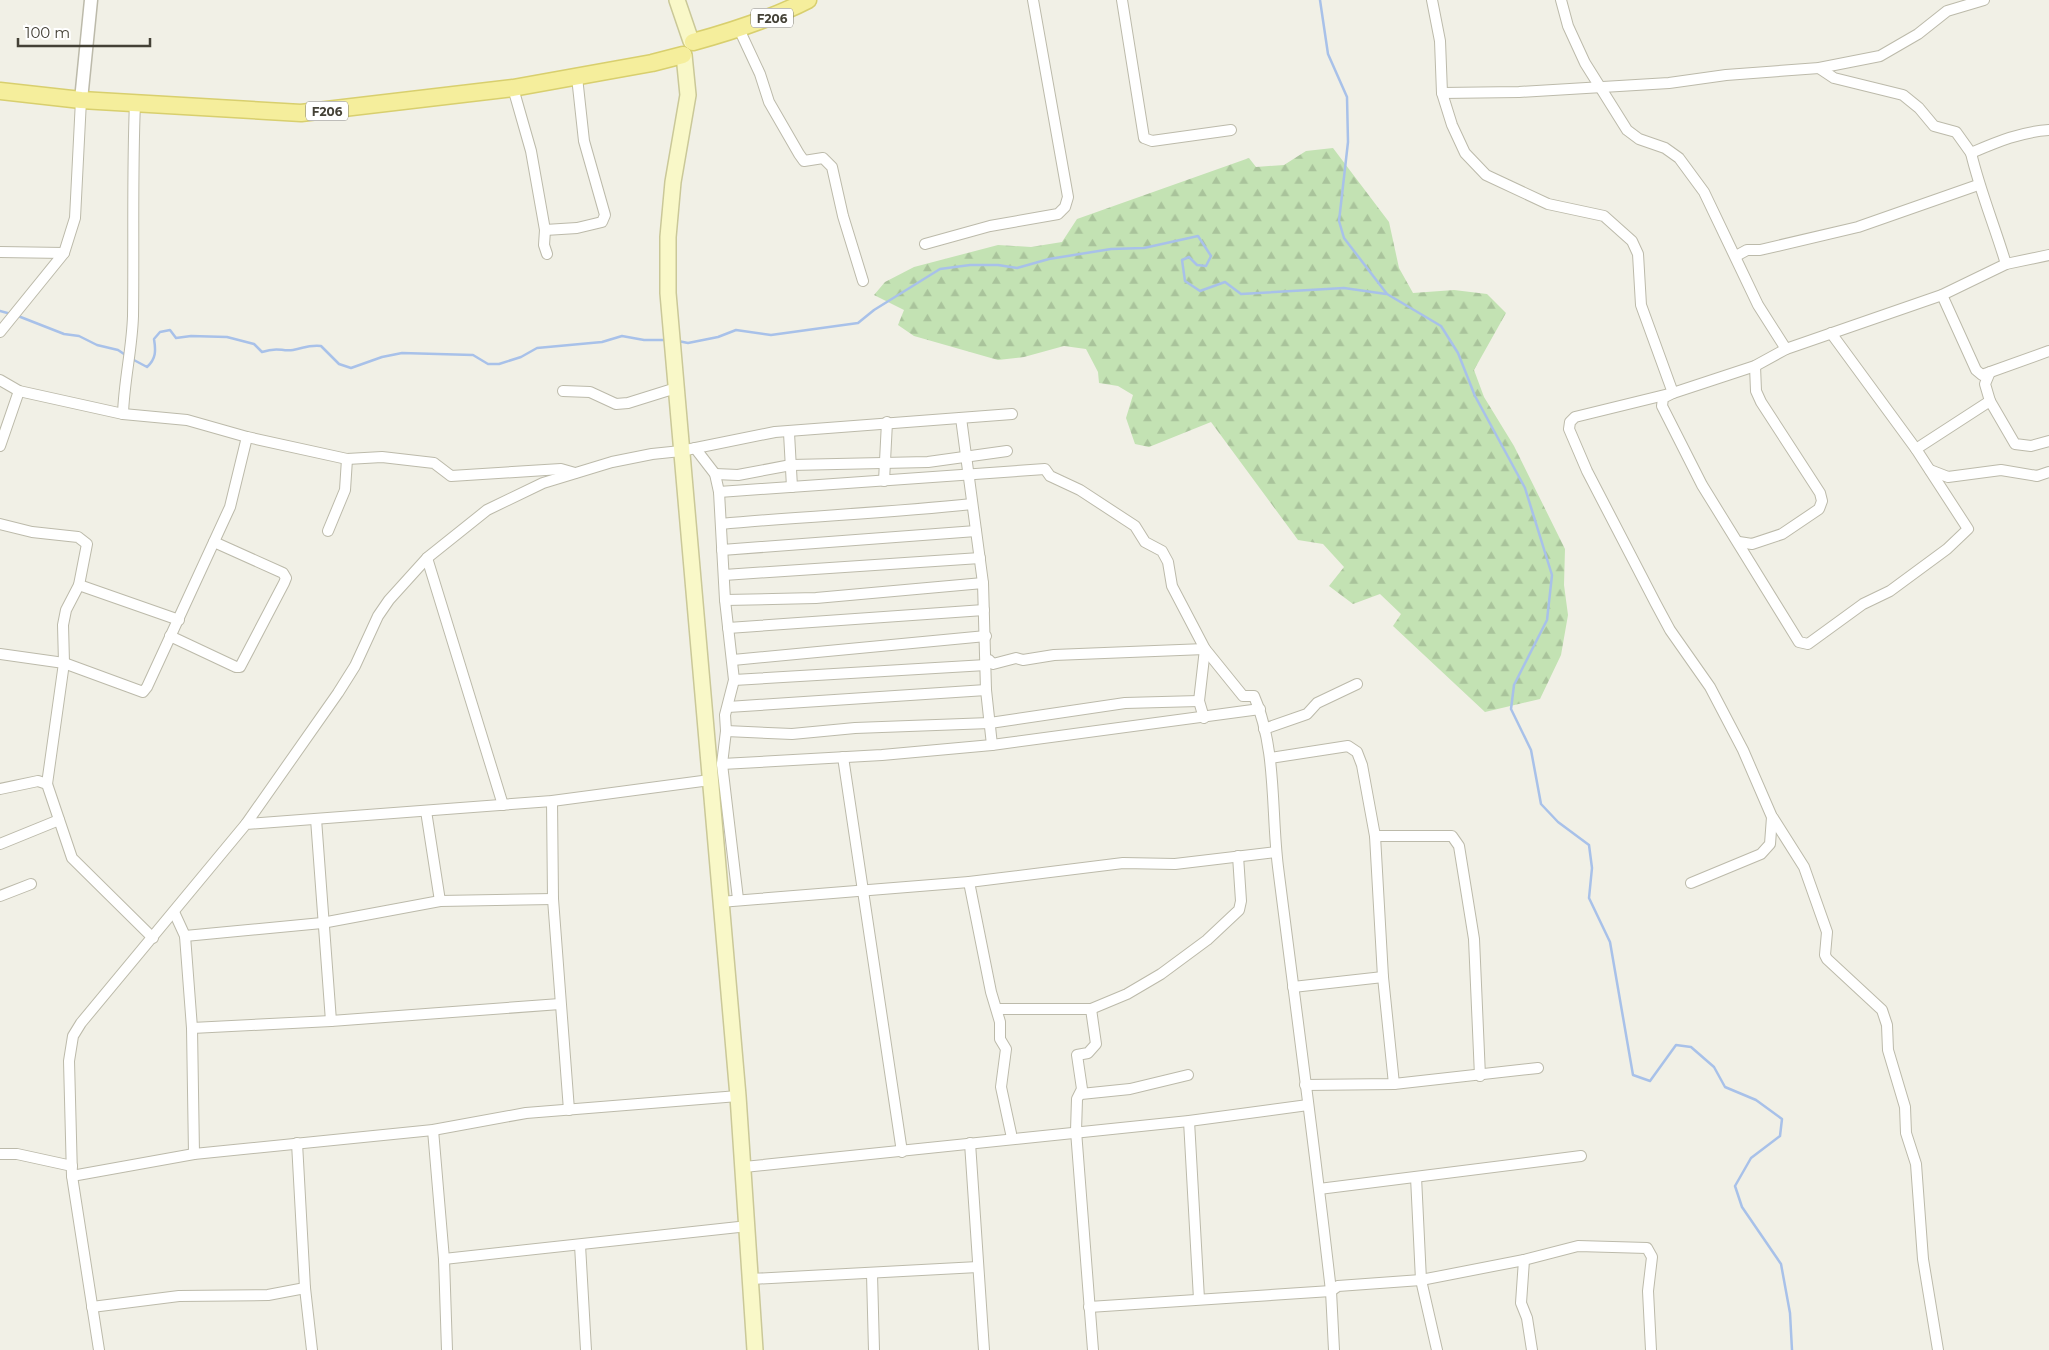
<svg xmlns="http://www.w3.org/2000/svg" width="2049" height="1350" font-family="Montserrat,sans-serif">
<defs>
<pattern id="forest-firs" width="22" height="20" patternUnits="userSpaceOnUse" patternTransform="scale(1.25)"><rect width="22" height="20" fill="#c3e2b3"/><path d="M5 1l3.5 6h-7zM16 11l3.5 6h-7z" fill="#a9c39b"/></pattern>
</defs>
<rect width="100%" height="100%" fill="#f1f0e6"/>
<path fill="url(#forest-firs)" d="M1333,148l56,74 10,46 14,25 41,-3 33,4 19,19 -32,57 10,27 30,49 51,103 -1,36 4,30 -7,40 -21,44 -55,13 -92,-86 8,-12 -21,-20 -27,10 -24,-18 15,-19 -21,-23 -25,-4 -87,-118 -62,25 -14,-3 -9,-26 7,-23 -15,-9 -19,-3 -1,-11 -12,-23 -22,-3 -40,11 -26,3 -84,-24 -16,-11 6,-15 -30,-15 11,-13 29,-15 84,-22 33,2 31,-5 15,-23 172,-61 7,9 28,-2 22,-14z"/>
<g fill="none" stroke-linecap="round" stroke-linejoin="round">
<g stroke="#a8c1e9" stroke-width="2.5">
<path d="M1320,0l8,54 19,43 1,45 -9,79 5,17 43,56 54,32 17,27 17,43 50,92 27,87 -5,45 -33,65 -3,24 20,41 10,54 17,18 31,23 3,23 -3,30 21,44 23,133 17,6 26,-36 15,2 23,20 11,20 31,13 26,19 -2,17 -29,22 -16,28 7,21 39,57 9,49 2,37"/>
<path d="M0,311l11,3"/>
<path d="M18,316l46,18 15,2 18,9 21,5 9,6"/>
<path d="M678,341l10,2 30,-6 18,-7 35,5 87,-12 16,-13 66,-41 30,-4h28l19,3 32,-9 62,-10 33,-1 54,-12 13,20 -5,10 -9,-1 -8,-8 -7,3 3,21 15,10 25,-9 16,12 103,-6 42,6"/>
<path d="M132,359l15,8c9,-8 9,-16 7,-28l6,-7 10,-2 6,8 15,-2 36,1 27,7 8,8c17,-6 19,0 31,-2 12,-2 13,-5 28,-4l18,18 12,4 31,-11 20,-4 71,2 15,9h11l22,-7 16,-9 65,-6 20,-6 22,4h23"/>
</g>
<g stroke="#bcbaaa" stroke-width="12">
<g id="minor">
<path d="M1122,0l22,138 8,3 79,-11"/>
<path d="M1432,0l8,41 2,52 10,32 13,28 21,22 62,29 56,12 28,25 6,13 3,51 32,88 -10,5 -1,8 40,79 97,157 9,2 55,-40 27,-13 57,-42 21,-20 -52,-80 -85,-116"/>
<path d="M1561,0l7,26 17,37 42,67 12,9 26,9 14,10 25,34 54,113 28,44"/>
<path d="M739,29l21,45 9,28 30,52 5,7 19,-3 9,9 11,49 20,65"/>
<path d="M1819,68l15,10 69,17 16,13 15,18 22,6 15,21"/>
<path d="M513,88l18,63 14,79 -1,15 3,9"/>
<path d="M1442,93l77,-1 150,-9 57,-8 93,-7 61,-12 38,-22 29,-23 37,-11"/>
<path d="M545,230l32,-2 25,-6 3,-7 -21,-74 -7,-64"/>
<path d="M925,244l65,-18 68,-12 7,-7 3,-10 -35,-197"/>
<path d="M0,252l64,1"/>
<path d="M1736,256l11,-6h13l98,-23 120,-42"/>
<path d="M2006,264c-11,-37 -26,-73 -35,-111 26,-11 49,-21 78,-23"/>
<path d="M1942,295l34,75 6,5 67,-24"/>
<path d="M0,332l64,-79 11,-35 6,-118"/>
<path d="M0,380l19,11 104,23 64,6 60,17 100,22 35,-2 52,6 17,13 110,-7 14,4"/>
<path d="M563,391l27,1 26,12 12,-1 48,-15"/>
<path d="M1990,401l-5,-17 5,-12"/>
<path d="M123,414c1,-33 9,-65 10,-98 1,-71 -1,-142 2,-213"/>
<path d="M961,418l22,165 3,107 6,55"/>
<path d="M789,433l3,54"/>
<path d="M0,446l19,-55"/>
<path d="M695,448l20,26 4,18 6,108 9,80 -9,35 1,16 -4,33 16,135"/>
<path d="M1916,449l74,-48 25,43 16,2 18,-5"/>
<path d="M1930,470l18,7 53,-7 36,6 12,-4"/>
<path d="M715,474l23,1 53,-10 137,-3 79,-11"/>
<path d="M884,481l3,-59"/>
<path d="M719,492l326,-23 5,7 30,14 55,36 10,16 17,9 6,11 4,24 33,63 -6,52 5,17"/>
<path d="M0,524l32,8 46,5 9,7 -8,41 -13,25 -3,15 1,38 -17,121"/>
<path d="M721,524c84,-8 167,-11 251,-20"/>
<path d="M328,531l17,-41 2,-31"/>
<path d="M1739,542l13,2 30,-10 37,-25 3,-8 -2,-8 -59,-91 -5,-11 -1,-25"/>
<path d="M722,550l254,-19"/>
<path d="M427,558l76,247"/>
<path d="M724,575l256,-17"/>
<path d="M79,585l100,35"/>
<path d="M725,600l91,-2 167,-15"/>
<path d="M728,628l256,-18"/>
<path d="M170,636l66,31h4l44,-84 2,-5 -3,-5 -69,-31"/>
<path d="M0,654l64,9 79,29 4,-5 83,-180 17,-70"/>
<path d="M733,660l253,-24"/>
<path d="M734,680l252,-15 3,-5 4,4 23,-6 7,2 31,-5 151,-6 38,47h11c23,53 17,115 24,171 18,142 37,283 53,424l3,59"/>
<path d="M728,707l258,-17"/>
<path d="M1264,729l43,-15 10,-11 40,-19"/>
<path d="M726,731l66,3 63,-6 135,-5 135,-20 74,-2"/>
<path d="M843,757l59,395"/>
<path d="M1270,758l78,-12 9,6 5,13 13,71 8,141 11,107"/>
<path d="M722,764l160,-9 110,-10 268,-36"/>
<path d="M0,789l38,-8 9,3 25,74 81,80"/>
<path d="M552,801l1,98 16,211"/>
<path d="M426,811l14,90"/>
<path d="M1773,818l31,49 23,65 -2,23 2,4 55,51 5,15 1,25 17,57 1,26 10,31 7,95 15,91"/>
<path d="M316,819l15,202"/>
<path d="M246,824l92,-131 17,-27 23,-50 11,-16 38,-42 60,-48 56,-27 69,-21 40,-8 29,-3 94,-19 237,-18"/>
<path d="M1375,836h77l7,10 15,93 6,137"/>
<path d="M0,844l59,-24"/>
<path d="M969,882l22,110 9,30v17l6,10 -5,38 11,51"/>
<path d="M1691,883l70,-29 9,-10 2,-27 -29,-67 -33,-63 -40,-57 -14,-26 -69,-133 -18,-42 1,-7 5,-5 98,-24 82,-27 31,-17 156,-54 64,-31 43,-9"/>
<path d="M0,896l31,-12"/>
<path d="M720,902l249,-20 154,-19 52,1 101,-12"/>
<path d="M174,912l11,24 7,92 2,126"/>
<path d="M185,936l137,-13 118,-22 113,-2"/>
<path d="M1293,987l90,-10"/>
<path d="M997,1009h94l36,-15 34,-20 46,-34 32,-30 2,-9 -3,-45"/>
<path d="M1091,1009l5,35 -8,9 -11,2 5,34 -5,10 -1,32 17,219"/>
<path d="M192,1028l139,-7 229,-17"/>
<path d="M1305,1085l89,-1 144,-16"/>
<path d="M1081,1094l49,-5 58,-14"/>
<path d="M1189,1121l10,178"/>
<path d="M433,1130l11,129 3,91"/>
<path d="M297,1143l8,145 7,62"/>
<path d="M970,1143l14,207"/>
<path d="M0,1154h17l55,12"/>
<path d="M744,1167l445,-46 119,-16"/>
<path d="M72,1176l122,-22 239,-24 93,-17 212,-17"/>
<path d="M1416,1177l5,103 16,70"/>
<path d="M1319,1189l262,-33"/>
<path d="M580,1245l6,105"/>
<path d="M444,1259l304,-33"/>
<path d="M1524,1260l-3,43 6,15 5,32"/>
<path d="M872,1274l2,76"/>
<path d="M752,1279l226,-12"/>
<path d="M92,1307l87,-11 89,-1 37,-7"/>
<path d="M1089,1307l242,-16 7,-5 83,-6 103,-20 54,-14 69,2 5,9 -4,34 3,59"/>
<path d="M99,1350l-27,-174 -3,-115 4,-25 8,-13 165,-199 306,-23 158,-21"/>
</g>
</g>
<g stroke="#bcbaaa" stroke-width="15">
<path id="tertiary" d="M81,100l10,-100"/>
</g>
<g stroke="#cac898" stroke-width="18">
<g id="secondary">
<path d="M677,0l14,41"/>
<path d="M684,55l4,40 -15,87 -5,55v56l70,803 17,254"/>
</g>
</g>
<g stroke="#d8cf6e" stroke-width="19">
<g id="primary">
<path d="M693,42c40,-11 78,-23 115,-42"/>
<path d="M0,91l81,9 220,13 212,-25 139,-25 31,-8"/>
</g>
</g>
<use href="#minor" stroke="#fff" stroke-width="10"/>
<use href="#tertiary" stroke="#fff" stroke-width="12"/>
<use href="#secondary" stroke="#f9f8c8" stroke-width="15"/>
<use href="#primary" stroke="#f5ee9c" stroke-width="16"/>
</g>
<g text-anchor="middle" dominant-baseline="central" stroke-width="4" stroke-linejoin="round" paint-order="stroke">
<g fill="#fff" stroke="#7c7a72" stroke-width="1">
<rect x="751" y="8.5" width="42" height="19" rx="4"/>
<rect x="306" y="101.5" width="42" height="19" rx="4"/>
</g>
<g font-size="12" font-weight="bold" fill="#444136">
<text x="772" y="18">F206</text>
<text x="327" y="111">F206</text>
</g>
</g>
<path d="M18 38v8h132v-8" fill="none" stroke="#444136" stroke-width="2.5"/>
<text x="25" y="38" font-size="15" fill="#444136" stroke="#ffffff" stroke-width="4" paint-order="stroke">100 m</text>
</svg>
